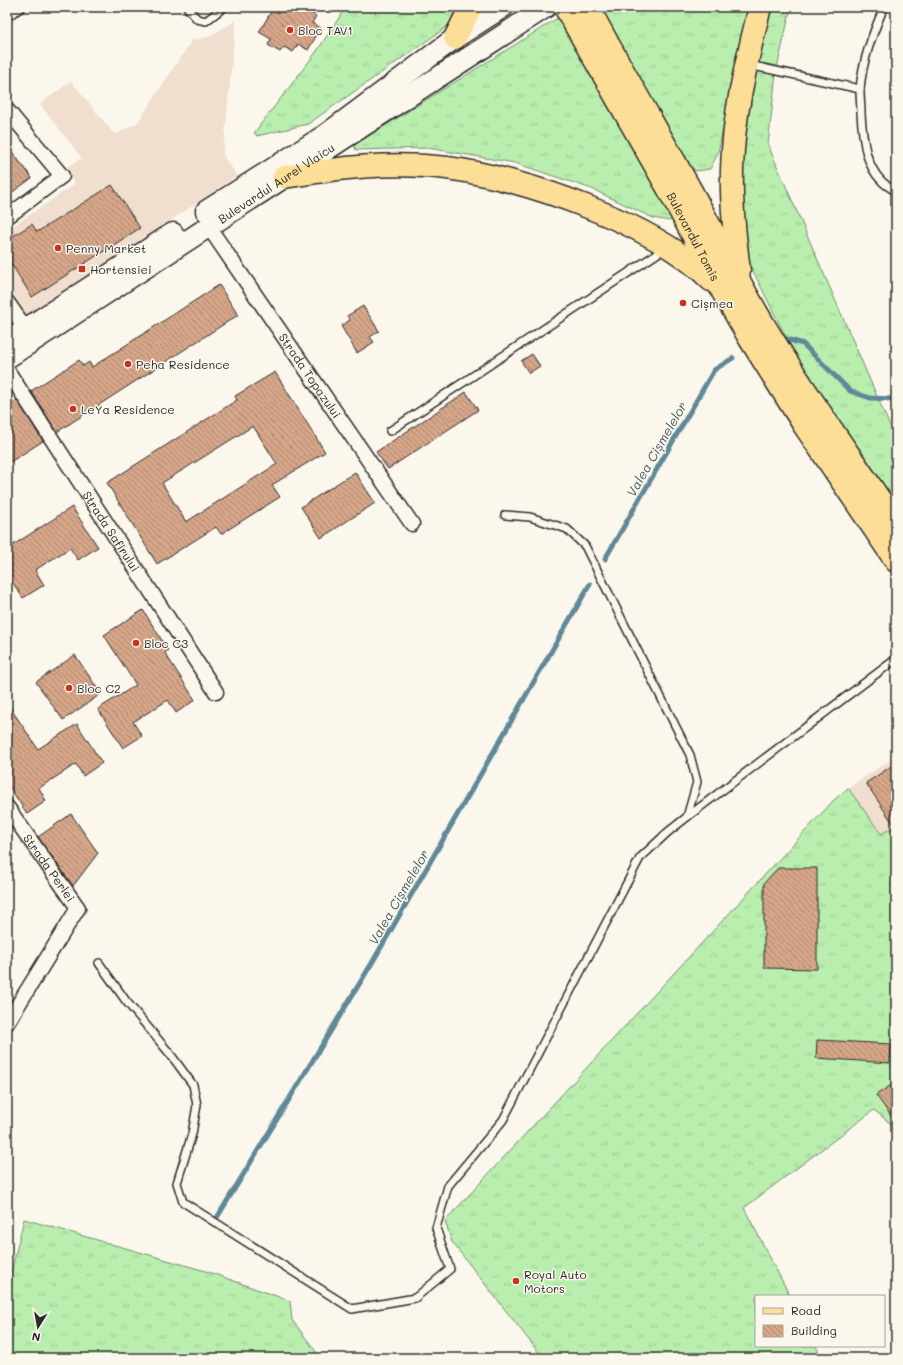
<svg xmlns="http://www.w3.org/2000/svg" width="903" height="1365" font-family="Mali,sans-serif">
<defs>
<pattern id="grass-tufts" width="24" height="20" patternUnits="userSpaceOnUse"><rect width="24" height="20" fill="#b9eeaf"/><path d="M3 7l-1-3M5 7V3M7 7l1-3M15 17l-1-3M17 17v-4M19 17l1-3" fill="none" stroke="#9fcc97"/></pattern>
<pattern id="building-back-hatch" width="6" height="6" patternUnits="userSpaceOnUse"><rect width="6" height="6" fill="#d6a689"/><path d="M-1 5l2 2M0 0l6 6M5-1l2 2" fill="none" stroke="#ae8770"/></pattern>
</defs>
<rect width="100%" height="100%" fill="#fbf7ec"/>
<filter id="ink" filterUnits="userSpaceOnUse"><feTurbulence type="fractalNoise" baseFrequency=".025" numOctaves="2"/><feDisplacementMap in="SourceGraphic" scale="8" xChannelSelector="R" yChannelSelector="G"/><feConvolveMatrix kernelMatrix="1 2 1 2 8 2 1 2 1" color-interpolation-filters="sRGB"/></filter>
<g filter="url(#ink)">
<g fill="#f0dfce">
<path d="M236,20l-13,135 14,21 -213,143 -17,-26v-63l68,-46 -12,-15 19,-11 -42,-54 31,-23 44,54 23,-13 54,-82 17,-3z"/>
<path d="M896,756v70l-15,9 -33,-47z"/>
</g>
<g fill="url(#grass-tufts)" stroke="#728c6d">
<path d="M346,7h119l-7,12 -150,105 -51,12 -3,-3 63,-82z"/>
<path d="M601,7h148l-14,61 -17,85 -8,16 -14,2 -9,-7z"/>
<path d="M768,7h23l-15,66 -8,72 121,279 7,11v74l-104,-160 -44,-88 -7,-44 1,-77z"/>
<path d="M561,16l114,198 -5,7 -17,-3 -61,-29 -77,-26 -87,-15 -72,2 -2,-5z"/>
<path d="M848,788l33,46 15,-8v296l-4,3 -18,-15 -130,98 46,88h-34v50h60l6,12h-279l-91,-116 -7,-21 389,-421z"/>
<path d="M24,1219l185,53 81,29 2,19 29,38h-314v-69z"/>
</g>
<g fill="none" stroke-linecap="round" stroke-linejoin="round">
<g stroke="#5e8898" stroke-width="5">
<path d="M787,339l16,5 47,47 20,7 26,1"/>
<path d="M605,559l109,-189 19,-12"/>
<path d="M218,1216l154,-253 218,-379"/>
</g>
</g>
<g fill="url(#building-back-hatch)" stroke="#2b2b2b" fill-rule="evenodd">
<path d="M274,7h27l15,9 -4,7 9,5 -13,22 -10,-6 -5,8 -9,-5 -4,5 -12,-7 3,-6 -12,-7z"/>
<path d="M7,145l25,33 -25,18z"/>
<path d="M112,185l28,43 -108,69 -25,-40v-17l25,-16 5,8z"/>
<path d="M219,285l19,30 -181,117 -26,-41 48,-31 4,6 6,-4 3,5z"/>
<path d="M363,306l16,25 -9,6 4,5 -17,11 -16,-27 9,-6 -3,-4z"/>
<path d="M532,354l8,12 -11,7 -8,-12z"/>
<path d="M275,372l50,80 -53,33 8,12 -59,37 -5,-7 -59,37 -50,-81 130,-83 -2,-4zM253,426l24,38 -91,58 -24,-39z"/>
<path d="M466,392l12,18 -90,59 -12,-17z"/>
<path d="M17,400l26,41 -36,23v-58z"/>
<path d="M355,472l20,31 -54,35 -20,-31z"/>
<path d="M72,507l26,40 -20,13 -8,-12 -35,22 9,15 -21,13 -16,-24v-25z"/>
<path d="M143,610l25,40 -3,3 30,47 -19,13 -8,-13 -35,22 9,14 -19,12 -25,-39 38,-24 -32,-50z"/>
<path d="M75,655l26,39 -38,26 -27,-38z"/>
<path d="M7,703l31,46 39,-25 25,39 -19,13 -7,-12 -37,24 7,13 -19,13 -20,-31z"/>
<path d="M896,763v65l-30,-45z"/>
<path d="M71,814l27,39 -25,33 -35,-49z"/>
<path d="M778,868h39v101l-53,-1v-85z"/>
<path d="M817,1040l74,4 -1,19 -74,-5z"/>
<path d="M896,1082v41l-20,-28z"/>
</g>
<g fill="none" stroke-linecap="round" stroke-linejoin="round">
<g stroke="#2b2b2b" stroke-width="10">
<g id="lane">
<path d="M187,7l10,12 9,2 18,-14"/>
<path d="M884,7c-11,26 -22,54 -24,83 0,8 1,16 1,24 2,29 5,63 35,77"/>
<path d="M7,17l15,-10"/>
<path d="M749,65l111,24"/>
<path d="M390,431l274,-182"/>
<path d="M687,817l209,-158"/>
<path d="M99,963l27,38 45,54 22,30 4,20 -5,29 -15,49 6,19 169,107 63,-11 35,-29 -14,-41 12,-42 55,-66 137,-262 28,-26 19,-15 10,-35 -7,-27 -105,-209 -18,-17 -37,-12 -25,-2"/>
</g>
</g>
<g stroke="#2b2b2b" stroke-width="17">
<g id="street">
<path d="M7,110l55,66 -55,41"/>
<path id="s1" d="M208,226l204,298"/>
<path d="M7,302l19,27"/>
<path id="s2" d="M7,370l209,322"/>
<path id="s3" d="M7,807l71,101 -71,115"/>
</g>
</g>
<g stroke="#2b2b2b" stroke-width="23">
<g id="secondary">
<path d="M206,211l119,-76 130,-97 48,-31"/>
<path d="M7,341l166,-108"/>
<path id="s4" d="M7,358l539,-351"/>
</g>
</g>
<g stroke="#2b2b2b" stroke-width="25">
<g id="primary">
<path id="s5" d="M565,7l103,181 56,106 26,45 54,86 92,136"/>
<path d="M588,7c33,62 68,121 102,182 26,47 49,95 77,141 40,67 86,129 129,194"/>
<path d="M455,38l16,-31"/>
<path d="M284,177c53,-9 108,-16 163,-9 77,10 209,56 264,112"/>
<path d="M739,271c-4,-33 -8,-67 -7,-101 1,-55 15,-110 28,-163"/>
</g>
</g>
<use href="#lane" stroke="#fbf7ec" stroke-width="7"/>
<use href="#street" stroke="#fbf7ec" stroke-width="14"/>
<use href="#secondary" stroke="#fbf7ec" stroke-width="20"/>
<use href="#primary" stroke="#fcde96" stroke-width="22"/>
</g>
</g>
<g fill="#c8321e" stroke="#fbf7ec" stroke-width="1.5">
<circle cx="290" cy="30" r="4"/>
<circle cx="58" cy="248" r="4"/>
<rect x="78" y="265" width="8" height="8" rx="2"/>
<circle cx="683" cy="303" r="4"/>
<circle cx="128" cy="364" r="4"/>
<circle cx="73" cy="409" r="4"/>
<circle cx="136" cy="643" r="4"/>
<circle cx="69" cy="688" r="4"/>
<circle cx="516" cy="1281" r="4"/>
</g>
<g text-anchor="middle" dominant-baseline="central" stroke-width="3" stroke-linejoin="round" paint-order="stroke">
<g font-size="12" fill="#2b2b2b" stroke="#fbf7ec" text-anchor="start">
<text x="298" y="30">Bloc TAV1</text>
<text x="66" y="248">Penny Market</text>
<text x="90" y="269">Hortensiei</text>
<text x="691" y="303">Cișmea</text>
<text x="136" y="364">Peha Residence</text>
<text x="81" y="409">LeYa Residence</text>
<text x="144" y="643">Bloc C3</text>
<text x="77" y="688">Bloc C2</text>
<text x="524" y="1274">Royal Auto<tspan x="524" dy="14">Motors</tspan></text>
</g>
<g font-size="12" fill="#2b2b2b" stroke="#fbf7ec">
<text stroke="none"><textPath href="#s4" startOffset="321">Bulevardul Aurel Vlaicu</textPath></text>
<text stroke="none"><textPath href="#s5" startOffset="263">Bulevardul Tomis</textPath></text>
<text stroke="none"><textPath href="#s1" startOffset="181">Strada Topazului</textPath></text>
<text stroke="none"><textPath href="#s2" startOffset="192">Strada Safirului</textPath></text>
<text stroke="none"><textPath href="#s3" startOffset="74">Strada Perlei</textPath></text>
</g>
<g font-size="13" font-style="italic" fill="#445a62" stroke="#fbf7ec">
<text transform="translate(656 449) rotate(-60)">Valea Cișmelelor</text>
<text transform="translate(398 897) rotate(-60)">Valea Cișmelelor</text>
</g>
</g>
<rect width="903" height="1365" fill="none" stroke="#fbf7ec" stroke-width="24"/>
<rect x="12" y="12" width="879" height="1341" fill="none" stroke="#2b2b2b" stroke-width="1.5" filter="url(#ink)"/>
<rect x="755" y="1295" width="130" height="52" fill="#fbf7ec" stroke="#a8a59f"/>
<rect x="763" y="1308" width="20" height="6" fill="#fcde96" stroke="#a8a59f"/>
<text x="791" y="1315" font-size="12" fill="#2b2b2b">Road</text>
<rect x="763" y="1325" width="20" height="12" fill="url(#building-back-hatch)" stroke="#a8a59f"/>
<text x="791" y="1335" font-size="12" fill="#2b2b2b">Building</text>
<g transform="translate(38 1327) rotate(191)" stroke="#fbf7ec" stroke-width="3" paint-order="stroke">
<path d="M0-3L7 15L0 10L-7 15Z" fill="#2b2b2b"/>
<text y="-6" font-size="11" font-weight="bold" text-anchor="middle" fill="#2b2b2b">N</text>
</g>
</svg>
